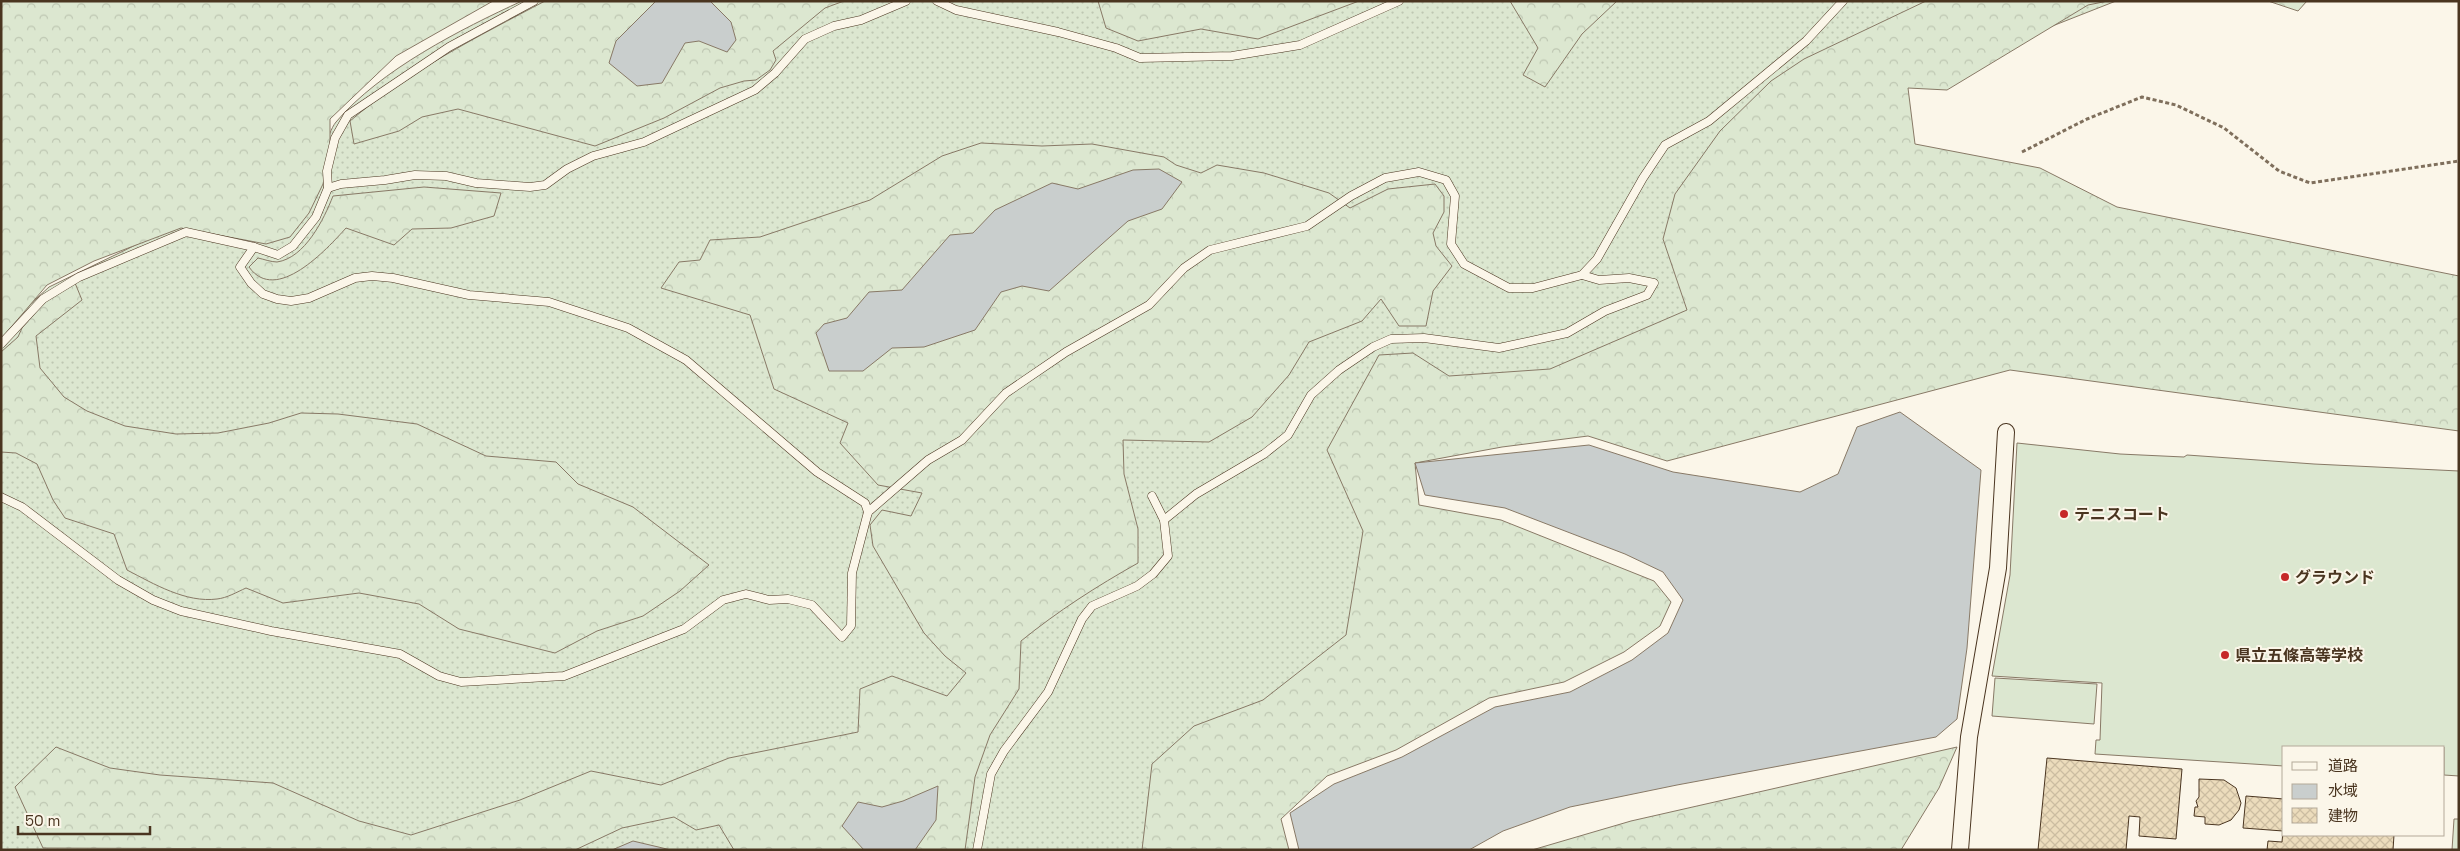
<svg xmlns="http://www.w3.org/2000/svg" width="2460" height="851" font-family="'Space Grotesk','Noto Sans JP',sans-serif">
<defs>
<pattern id="grass-dots" width="8" height="8" patternUnits="userSpaceOnUse" patternTransform="scale(1.25)"><rect width="8" height="8" fill="#dce7d0"/><path d="M2 2h.1M6 6h.1" fill="none" stroke="#bec7b2" stroke-width="1.8" stroke-linecap="round"/></pattern>
<pattern id="forest-crowns" width="20" height="18" patternUnits="userSpaceOnUse" patternTransform="scale(1.25)"><rect width="20" height="18" fill="#dce7d0"/><path d="M2 6a3 3 0 1 1 6 0M12 15a3 3 0 1 1 6 0" fill="none" stroke="#bec7b2"/></pattern>
<pattern id="building-cross-hatch" width="8" height="8" patternUnits="userSpaceOnUse" patternTransform="scale(1.25)"><rect width="8" height="8" fill="#ecdcbc"/><path d="M0 0l8 8M0 8l8-8" fill="none" stroke="#ccbda1"/></pattern>
</defs>
<rect width="100%" height="100%" fill="#fbf6e9"/>
<path fill="url(#grass-dots)" stroke="#887966" d="M522,1h1594l-211,83 -212,285 -307,70 58,131 -264,280h-1179v-519l48,-44 134,-65 142,-76c3,-7 6,-18 11,-24 44,-52 125,-93 186,-121z"/>
<g fill="url(#forest-crowns)" stroke="#887966">
<path d="M1,1h492l-97,55 -66,63v32l-7,33 -14,29 -19,24 -24,7 -85,-16 -87,33 -47,24 -46,54z"/>
<path d="M545,1h299l-19,7 -52,43 3,9 -6,10 -14,10 -12,1 -24,7 -56,30 -69,28 -137,-37 -36,8 -23,14 -45,13 -4,-23c59,-50 127,-84 195,-120z"/>
<path d="M1098,1h261l-101,38 -57,-10 -63,12 -32,-13z"/>
<path d="M1510,1h107l-35,33 -37,53 -22,-12 15,-27z"/>
<path d="M1926,1h182l-20,4 -141,85 -39,-2 7,56 125,24 77,39 342,69v155l-449,-61 -343,91 -79,-25 -86,11 -87,16 4,42 82,15 153,61 17,21 -11,24 -36,26 -60,30 -75,16 -93,52 -69,26 -46,43 8,31h-147l10,-86 42,-38 69,-26 83,-65 17,-104 -36,-81 52,-95 34,-2 36,23 101,-7 137,-59 -24,-71 12,-45 45,-63 51,-50 33,-22z"/>
<path d="M2268,1h39l-9,10z"/>
<path d="M981,143l61,3 50,-2 72,13 12,8 25,8 16,-8 47,8 65,20 21,15 38,-19 47,-5 9,12v16l-11,21 3,13 16,20 -19,25 -7,35h-27l-18,-27 -19,22 -53,21 -20,33 -37,42 -43,25 -86,-2 1,34 14,55v34c-41,23 -80,48 -117,78l-2,48 -29,46 -15,42 -10,73h-231l-15,-25 -23,5 -22,-13 -52,11 -47,22 -532,-2 -28,-61 41,-40 54,21 50,7 113,8 86,38 52,14 109,-35 71,-29 70,14 68,-27 129,-26 2,-43 32,-13 55,20 19,-23 -21,-17 -21,-23 -51,-87 -3,-21 12,-15 29,6 11,-23 -44,-8 -38,-42 8,-20 -74,-34 -24,-74 -89,-27 18,-26 21,-2 10,-20 50,-3 110,-37 72,-44z"/>
<path d="M424,187l77,6 -7,23 -43,12 -39,1 -18,16 -48,-17c-19,21 -70,77 -97,39l9,-9c5,1 13,4 19,4 28,-4 47,-43 56,-66z"/>
<path d="M75,283l7,17 -46,36 4,32 24,29 23,14 38,15 51,8 42,-1 51,-10 32,-10 37,1 79,10 69,32 70,6 22,22 55,23 76,58 -29,26 -37,25 -46,15 -42,22 -96,-24 -40,-25 -60,-11 -76,10 -37,-15c-9,4 -19,10 -29,11 -31,4 -63,-15 -90,-29l-13,-36 -49,-16 -12,-18 -16,-36 -21,-11 -15,-1v-100l17,-15 4,-9 27,-31z"/>
<path d="M1957,747l-18,41 -38,62h-369l99,-29z"/>
</g>
<g fill="#dce7d0" stroke="#887966">
<path d="M2017,443l103,11 64,3 3,-2 127,9 145,7v305l-15,-1v-28h-160v19l-189,-12 1,-14h4l2,-57 -110,-7 18,-101z"/>
<path d="M1995,678l102,6 -3,40 -102,-8z"/>
<path d="M2454,819h5v31h-7z"/>
</g>
<g fill="#c9cecd" stroke="#887966">
<path d="M656,1h54l21,21 5,18 -9,12 -28,-11 -14,2 -23,40 -25,3 -28,-23 7,-22z"/>
<path d="M1159,169l23,13 -20,27 -34,12 -79,70 -27,-5 -21,6 -26,38 -51,17 -32,1 -29,23h-34l-13,-38 8,-9 23,-6 22,-26 33,-2 48,-55 23,-2 22,-23 57,-27 26,6 55,-19z"/>
<path d="M1900,412l81,58 -14,178 -10,71 -21,18 -259,48 -107,22 -67,24 -34,19h-170l-9,-37 44,-29 68,-27 93,-50 75,-15 62,-32 36,-27 15,-33 -20,-28 -38,-18 -120,-46 -80,-13 -10,-32 174,-18 84,27 127,20 38,-18 19,-47z"/>
<path d="M938,786l-2,34 -21,30h-51l-22,-24 16,-24 24,5 21,-6z"/>
<path d="M633,841l38,9h-59z"/>
</g>
<g fill="url(#building-cross-hatch)" stroke="#4a3520">
<path d="M2047,758l135,11 -6,70 -37,-3 1,-19 -11,-1 -3,34h-88z"/>
<path d="M2199,779l25,1 12,8 5,15 -2,7 -8,10 -12,5 -14,-1v-7l-11,-1 1,-9h3l-2,-6 3,-4z"/>
<path d="M2246,796l38,3v36h110l-1,15h-126l1,-9 14,1 1,-11 -40,-3z"/>
</g>
<g fill="none" stroke-linecap="round" stroke-linejoin="round">
<g stroke="#4a3520" stroke-width="9">
<g id="lane">
<path d="M937,1l19,9 102,22 58,16 24,10 92,-2 68,-11 99,-44"/>
<path d="M328,188l13,-4 44,-4 30,-5 31,1 30,7 54,4 15,-2 22,-16 26,-13 51,-14 111,-52 20,-17 30,-34 29,-13 27,-6 45,-19"/>
<path d="M254,247l-14,20 11,16 12,11 14,5 14,2 18,-3 46,-20 17,-2 21,2 76,17 80,7 79,26 58,32 131,112 48,31 3,9"/>
<path d="M1,344l42,-45 36,-22 107,-45 68,15 24,8 15,-9 23,-29 12,-29 -1,-17 8,-33 13,-23 101,-68 85,-46"/>
<path d="M1,497l21,10 96,73 35,20 28,11 90,20 129,23 39,22 22,6 103,-6 120,-47 39,-29 23,-6 23,6 19,-1 24,6 30,32 9,-11 1,-53 16,-61 60,-52 34,-20 44,-47 60,-41 83,-47 35,-37 26,-18 97,-24 44,-30 34,-18 34,-6 27,8 9,16 -4,48 13,20 45,24h24l49,-13 15,-16 46,-81 22,-33 44,-24 97,-80 37,-40"/>
<path d="M1164,520l32,-26 68,-40 24,-19 23,-40 28,-25 34,-23 18,-8 33,-1 75,10 68,-15 38,-22 42,-16 7,-12 -25,-5 -30,2 -17,-5"/>
<path d="M977,850l14,-76 13,-23 44,-59 34,-73 10,-13 45,-20 16,-12 15,-18 -4,-36 -12,-24"/>
</g>
</g>
<g stroke="#4a3520" stroke-width="18">
<path id="street" d="M1960,850l9,-113 29,-169 8,-136"/>
</g>
<path stroke="#7f6f5c" stroke-width="3" stroke-dasharray="4 2.5" stroke-linecap="butt" d="M2022,152l65,-33 55,-22 34,8 48,23 55,43 31,12 149,-22"/>
<use href="#lane" stroke="#fbf6e9" stroke-width="8"/>
<use href="#street" stroke="#fbf6e9" stroke-width="16"/>
</g>
<g fill="#c62828" stroke="#fbf6e9" stroke-width="2">
<circle cx="2064" cy="514" r="5"/>
<circle cx="2285" cy="577" r="5"/>
<circle cx="2225" cy="655" r="5"/>
</g>
<g text-anchor="middle" dominant-baseline="central" stroke-width="4" stroke-linejoin="round" paint-order="stroke">
<g font-size="16" font-weight="bold" fill="#4a3520" stroke="#fbf6e9" text-anchor="start">
<text x="2074" y="514">テニスコート</text>
<text x="2295" y="577">グラウンド</text>
<text x="2235" y="655">県立五條高等学校</text>
</g>
</g>
<rect width="2460" height="851" fill="none" stroke="#4a3520" stroke-width="5"/>
<rect x="2282" y="746" width="162" height="90" fill="#fbf6e9" stroke="#b4a999"/>
<rect x="2292" y="762" width="25" height="8" fill="#fbf6e9" stroke="#b4a999"/>
<text x="2328" y="771" font-size="15" fill="#4a3520">道路</text>
<rect x="2292" y="784" width="25" height="15" fill="#c9cecd" stroke="#b4a999"/>
<text x="2328" y="796" font-size="15" fill="#4a3520">水域</text>
<rect x="2292" y="808" width="25" height="15" fill="url(#building-cross-hatch)" stroke="#b4a999"/>
<text x="2328" y="821" font-size="15" fill="#4a3520">建物</text>
<path d="M18 826v8h132v-8" fill="none" stroke="#4a3520" stroke-width="2.5"/>
<text x="25" y="826" font-size="15" fill="#4a3520" stroke="#fbf6e9" stroke-width="4" paint-order="stroke">50 m</text>
</svg>
